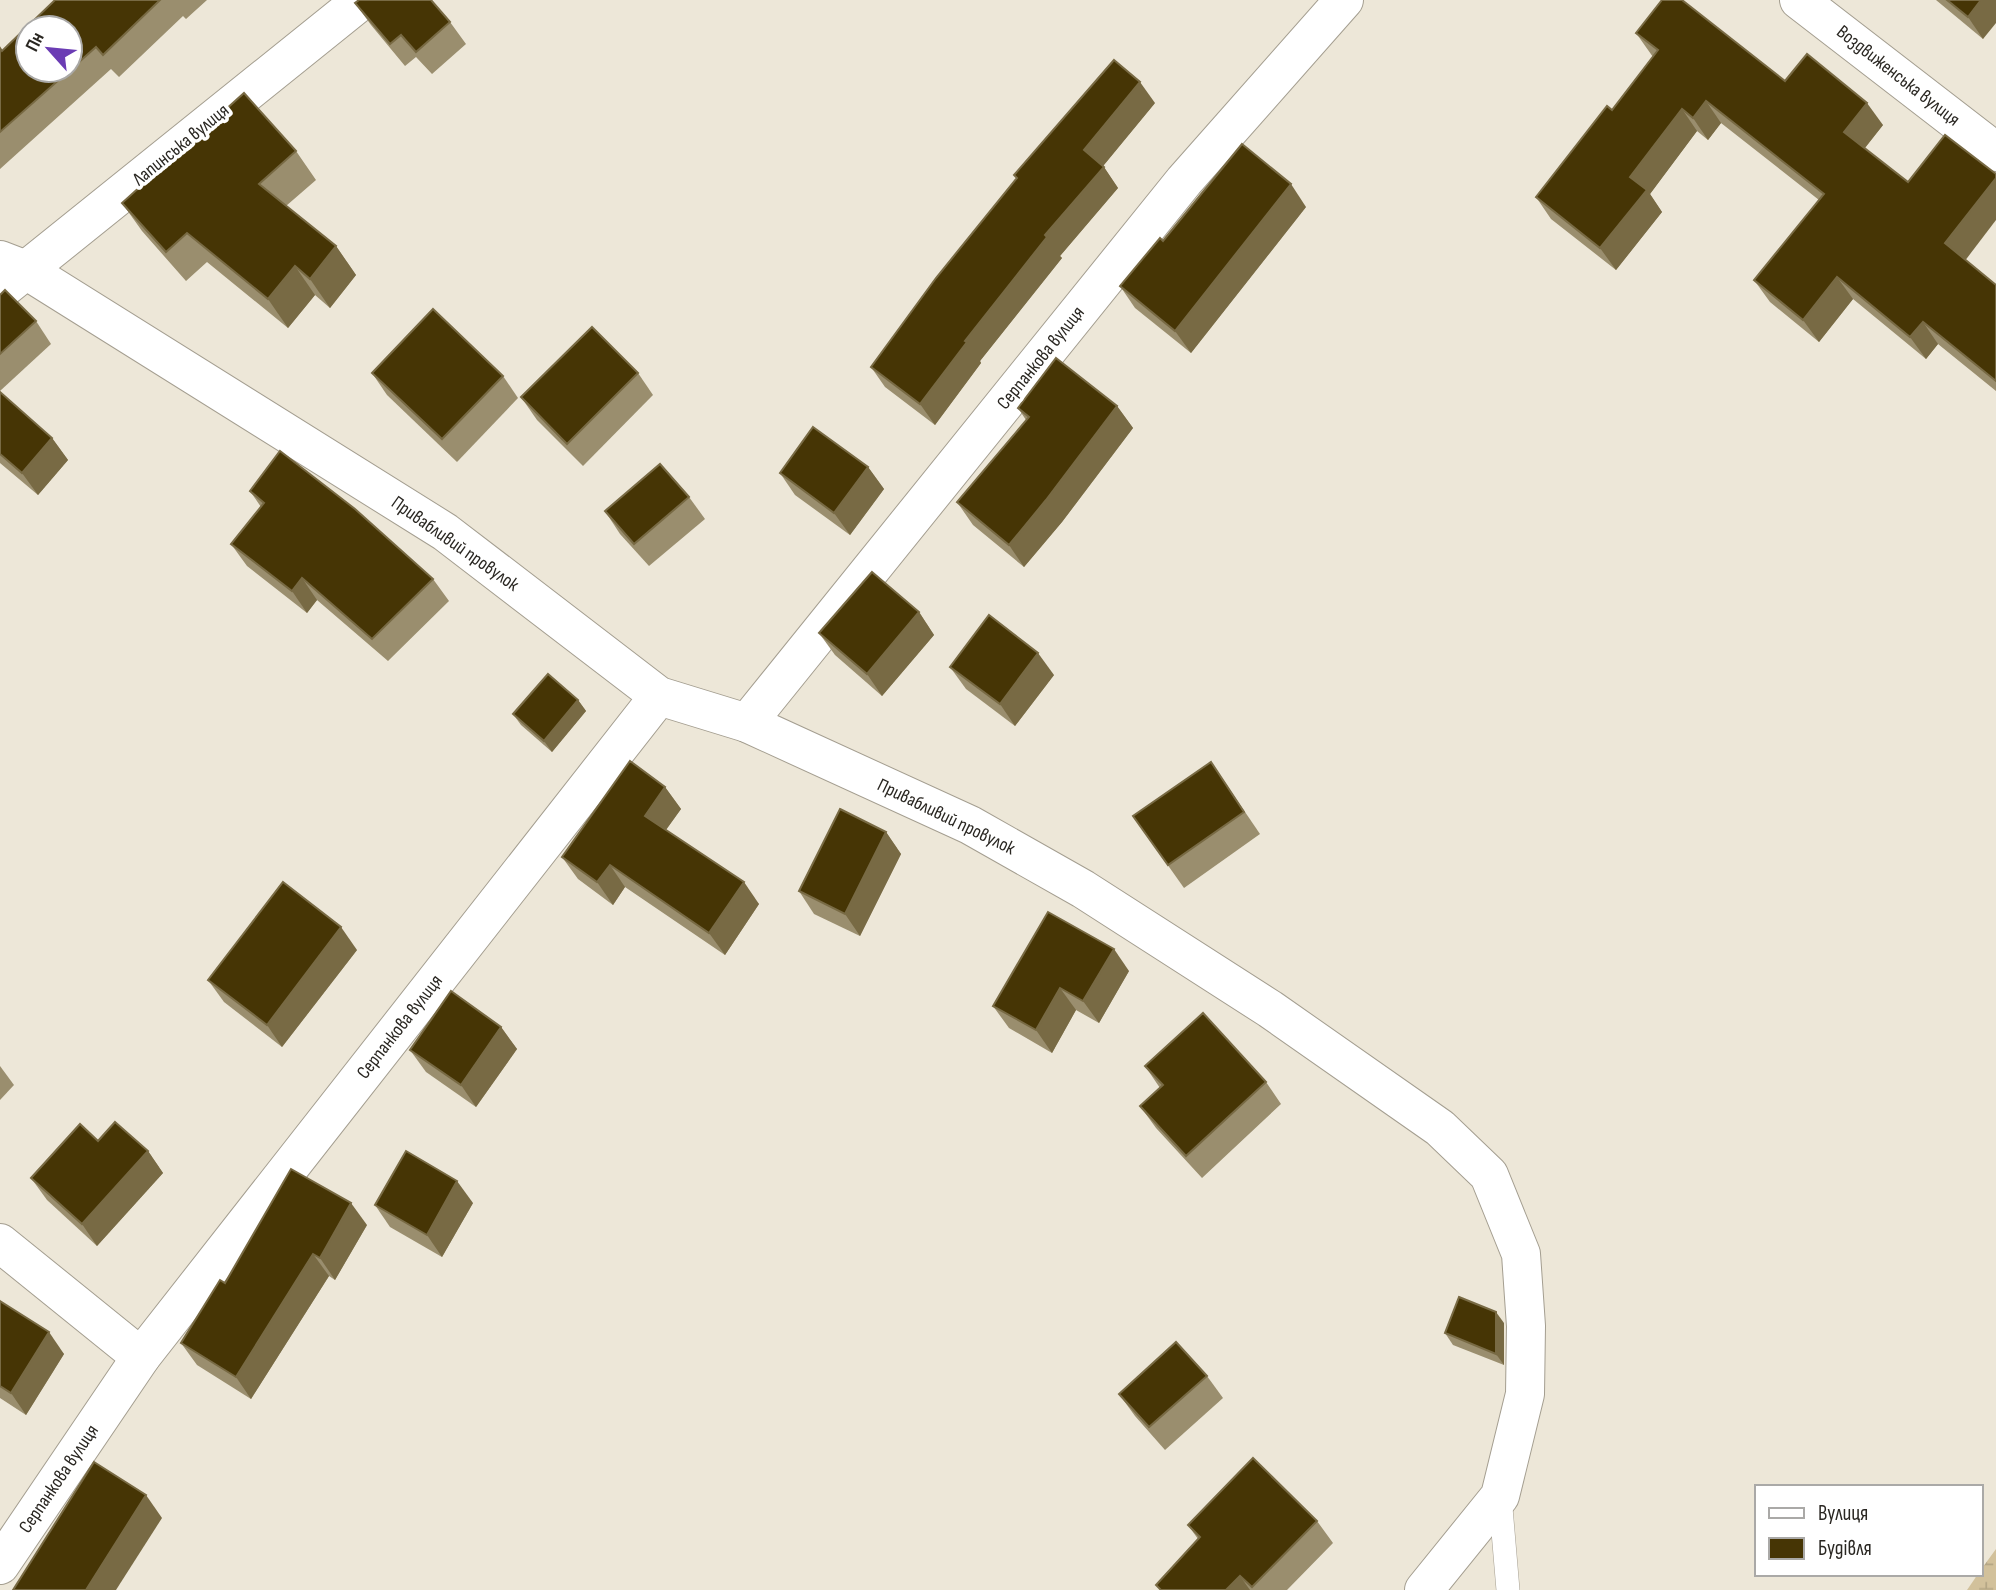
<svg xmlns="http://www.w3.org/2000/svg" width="1996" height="1590" font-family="'Sofia Sans Condensed',sans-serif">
<defs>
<pattern id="wetland-marsh" width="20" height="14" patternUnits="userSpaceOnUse" patternTransform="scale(1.75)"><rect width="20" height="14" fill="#d2c19b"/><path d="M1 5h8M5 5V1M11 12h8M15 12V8" fill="none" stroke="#b4a685"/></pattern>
</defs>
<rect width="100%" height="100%" fill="#ede7d8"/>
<path fill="url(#wetland-marsh)" d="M1996,1549v41h-29l11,-16h2v-3z"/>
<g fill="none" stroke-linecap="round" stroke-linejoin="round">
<g stroke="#a49e90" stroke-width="24">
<path id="lane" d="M1500,1496l8,94"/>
</g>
<g stroke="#a49e90" stroke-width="40">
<g id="street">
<path d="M1799,0l197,152"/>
<path d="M0,260l26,10 419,262 214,164 88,27 223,102 113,64 187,120 170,119 49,47 32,79 5,72 -1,68 -25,102 -76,94"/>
<path d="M0,291l362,-291"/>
<path d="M747,723l437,-542 160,-181"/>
<path d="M0,1243l141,114"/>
<path d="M0,1565l141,-208 518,-661"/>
</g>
</g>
<use href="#lane" stroke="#fff" stroke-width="23"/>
<use href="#street" stroke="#fff" stroke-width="38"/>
</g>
<g fill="#9a8e6e">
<path d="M55,0h152l-21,19 -3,-3 -64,61 -8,-8 -111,100v-121l2,3z"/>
<path d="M1936,0h60l-13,39z"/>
<path d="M355,3l95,19 16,22 -34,30 -16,-17 -11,9 -34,-41z"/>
<path d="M1636,33l149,48 98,44 -18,23 100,112 31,25v106l-58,-47 -12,15 -73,-60 -34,43 -49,-40 -16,-22 65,-80 -98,-77 -13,17 -11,-9 -47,63 12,18 -46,58 -65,-51 -15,-22 76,-87 41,-53z"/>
<path d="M1155,103l-52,63 15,22 -58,68 2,2 -82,103 1,2 -46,62 -50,-38 -14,-20 146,-189 -3,-3z"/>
<path d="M296,151l20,29 -30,26 50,40 20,29 -26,33 -15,-13 -27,33 -81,-66 -21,19 -44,-50 -20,-28z"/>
<path d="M1306,207l-115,146 -56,-45 -15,-22 43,-45z"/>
<path d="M0,295l36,26 15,23 -51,47z"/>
<path d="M372,373l131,3 15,22 -61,64 -70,-67z"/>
<path d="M638,373l15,22 -70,71 -46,-46 -16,-23z"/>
<path d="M0,392l52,46 16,22 -30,35 -38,-32z"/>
<path d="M1117,406l16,22 -71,94 -38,45 -51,-42 -16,-23 69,-82 -8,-12z"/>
<path d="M868,467l16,22 -34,46 -55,-40 -15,-22z"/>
<path d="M250,491l183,88 16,22 -61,60 -71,-61 -10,13 -60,-47 -16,-22 30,-37z"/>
<path d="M689,497l16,22 -56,47 -29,-32 -15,-23z"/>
<path d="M919,612l15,23 -52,61 -47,-41 -16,-22z"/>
<path d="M950,667l104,8 -39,51 -49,-37z"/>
<path d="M578,700l8,11 -34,41 -31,-27 -8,-11z"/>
<path d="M1211,762l49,72 -76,54 -51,-72z"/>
<path d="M665,787l16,22 -15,21 93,74 -34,51 -100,-68 -12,18 -35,-26 -16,-22z"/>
<path d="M886,832l15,22 -41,82 -46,-22 -15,-23z"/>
<path d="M357,950l-75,97 -58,-45 -16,-22z"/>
<path d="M1129,971l-30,52 -23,-13 -24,43 -43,-25 -16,-22z"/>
<path d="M501,1027l16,22 -41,58 -50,-35 -16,-22z"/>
<path d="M0,1066l14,19 -14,15z"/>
<path d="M1145,1066l121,16 15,22 -79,74 -46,-50 -16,-22 20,-18z"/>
<path d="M98,1141l50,10 15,22 -66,73 -50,-46 -16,-22z"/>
<path d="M473,1203l-31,54 -52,-30 -15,-22z"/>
<path d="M367,1225l-32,55 -6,-4 -78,123 -54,-34 -16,-22 44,-60z"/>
<path d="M0,1301l64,53 -38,61 -26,-17z"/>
<path d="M1504,1323v42l-51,-20 -8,-12z"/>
<path d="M1207,1376l16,22 -58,52 -30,-34 -16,-22z"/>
<path d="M1317,1521l16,22 -46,47h-127l-4,-5 42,-46 -10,-14z"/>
</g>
<g fill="#786a44">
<path d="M1981,0h15v23l-13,16 -15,-22z"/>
<path d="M1140,82l15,21 -56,68 -15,-21z"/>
<path d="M1706,101l15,22 -13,17 -15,-22z"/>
<path d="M1867,103l16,22 -23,29 -16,-22z"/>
<path d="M1682,109l15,22 -47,63 12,18 -46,58 -16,-22 30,-71z"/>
<path d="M1104,167l14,21 -58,68 2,2 -82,103 1,2 -46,62 -15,-21 45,-63 80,-106z"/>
<path d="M1996,178v42l-35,46 -16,-23z"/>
<path d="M1291,184l15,23 -115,146 -16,-22z"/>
<path d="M336,246l20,29 -26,33 -20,-29z"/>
<path d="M295,266l20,29 -27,33 -20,-29z"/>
<path d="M1837,277l16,22 -34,43 -16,-22z"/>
<path d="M1923,322l15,22 -12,15 -16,-22z"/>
<path d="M1117,406l16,22 -71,94 -38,45 -15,-22z"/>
<path d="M52,438l16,22 -30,35 -16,-22z"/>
<path d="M868,467l16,22 -34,46 -16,-22z"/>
<path d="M302,578l15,22 -10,13 -15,-22z"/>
<path d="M919,612l15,23 -52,61 -15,-22z"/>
<path d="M1038,653l16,22 -39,51 -15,-22z"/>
<path d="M578,700l8,11 -34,41 -8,-11z"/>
<path d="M665,787l16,22 -21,29 -15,-22z"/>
<path d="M886,832l15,22 -41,82 -15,-22z"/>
<path d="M610,865l15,22 -12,18 -16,-23z"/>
<path d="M744,882l15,22 -34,51 -16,-22z"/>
<path d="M341,927l16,23 -75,97 -15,-22z"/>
<path d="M1114,949l15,22 -30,52 -16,-22z"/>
<path d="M1060,988l16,22 -24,43 -16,-23z"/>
<path d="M501,1027l16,22 -41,58 -15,-22z"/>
<path d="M148,1151l15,22 -66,73 -15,-22z"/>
<path d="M457,1181l16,22 -31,54 -15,-22z"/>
<path d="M351,1203l16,22 -32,55 -15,-22z"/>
<path d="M313,1254l16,22 -78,123 -15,-22z"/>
<path d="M1496,1312l8,11v42l-8,-11z"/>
<path d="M49,1332l15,22 -38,61 -15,-22z"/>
<path d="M146,1495l16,23 -46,72h-30z"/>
<path d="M1240,1576l10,14h-24z"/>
</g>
<g fill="#463505" stroke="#786a44" stroke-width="2">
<path d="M55,0h105l-57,55 -7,-8 -26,23v-42h-42v42h42l-70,62v-84l2,3z"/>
<path d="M359,0h72l19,22 -34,30 -15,-17 -11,9 -35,-41z"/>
<path d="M1662,0h20l103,81 22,-27 60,49 -23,29 64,50 37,-47 51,39v4l-51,65 51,42v96l-73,-59 -13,15 -73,-60 -34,43 -49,-40 70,-86 -118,-93 -13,17 -11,-9 -52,68 17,13 -47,58 -64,-51 71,-91 5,4 46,-60 -22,-17z"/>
<path d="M1947,0h34l-13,17z"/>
<path d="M1114,60l26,22 -56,68 20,17 -59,68 2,2 -82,104 2,1 -47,62 -49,-37 65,-89 81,-100 -3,-3z"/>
<path d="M244,93l52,58 -37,33 77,62 -26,33 -15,-13 -27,33 -81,-66 -21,19 -44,-49z"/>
<path d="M1242,144l49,40 -116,147 -55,-45 40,-48 3,3z"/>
<path d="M5,290l31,31 -36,33v-59z"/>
<path d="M433,309l70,67 -61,63 -70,-66z"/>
<path d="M592,327l46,46 -71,71 -46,-47z"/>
<path d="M1056,358l61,48 -71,94 -37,45 -52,-43 72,-85 -11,-9z"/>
<path d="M0,392l52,46 -30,35 -22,-19z"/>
<path d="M813,427l55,40 -34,46 -54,-40z"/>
<path d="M280,451l75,58 78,70 -61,60 -70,-61 -10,13 -61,-47 33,-41 -14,-12z"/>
<path d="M660,464l29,33 -55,47 -29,-33z"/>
<path d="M872,572l47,40 -52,62 -48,-41z"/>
<path d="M989,615l49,38 -38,51 -50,-37z"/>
<path d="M548,674l30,26 -34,41 -31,-27z"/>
<path d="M630,761l35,26 -20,29 99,66 -35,51 -99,-68 -13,17 -35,-25z"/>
<path d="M1211,762l33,50 -76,53 -35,-49z"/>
<path d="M840,809l46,23 -41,82 -46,-23z"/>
<path d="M283,882l58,45 -74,98 -59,-45z"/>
<path d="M1048,912l66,37 -31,52 -23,-13 -24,42 -43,-24z"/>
<path d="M451,991l50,36 -40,58 -51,-35z"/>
<path d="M1203,1013l63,69 -80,74 -46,-50 23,-21 -18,-19z"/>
<path d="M115,1122l33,29 -66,73 -51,-46 49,-54 18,17z"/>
<path d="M406,1151l51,30 -30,54 -52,-30z"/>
<path d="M291,1169l60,34 -31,55 -7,-4 -77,123 -55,-34 39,-63 5,3z"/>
<path d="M1459,1297l37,15v42l-51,-21z"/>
<path d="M0,1301l49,31 -38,61 -11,-7z"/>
<path d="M1176,1342l31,34 -58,51 -30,-33z"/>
<path d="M1253,1458l64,63 -65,66 -12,-11 -14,14h-65l-5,-5 44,-48 -12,-12z"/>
<path d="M94,1462l52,33 -60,95h-73z"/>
</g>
<g text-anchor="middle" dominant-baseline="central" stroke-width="7" stroke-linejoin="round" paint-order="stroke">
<g font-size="19" fill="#2a2722" stroke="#fff">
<text transform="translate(1898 76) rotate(38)">Воздвиженська вулиця</text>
<text transform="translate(181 145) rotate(-39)">Лапинська вулиця</text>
<text transform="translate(1041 358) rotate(-51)">Серпанкова вулиця</text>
<text transform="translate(455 544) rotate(35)">Привабливий провулок</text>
<text transform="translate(946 817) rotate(26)">Привабливий провулок</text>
<text transform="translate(400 1027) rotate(-52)">Серпанкова вулиця</text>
<text transform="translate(59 1479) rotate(-56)">Серпанкова вулиця</text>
</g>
</g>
<rect x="1755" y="1485" width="228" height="91" fill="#ffffff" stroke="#aaa9a7" stroke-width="2"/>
<rect x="1769" y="1508" width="35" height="10" fill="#ffffff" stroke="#aaa9a7" stroke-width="2"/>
<text x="1818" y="1520" font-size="21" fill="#2a2722">Вулиця</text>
<rect x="1769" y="1538" width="35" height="21" fill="#463505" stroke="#aaa9a7" stroke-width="2"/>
<text x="1818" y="1555" font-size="21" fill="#2a2722">Будівля</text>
<g transform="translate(49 49) rotate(297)"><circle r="33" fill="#ffffff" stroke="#aaa9a7" stroke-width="2"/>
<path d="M0-5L12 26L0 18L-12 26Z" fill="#6b3cb4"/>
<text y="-10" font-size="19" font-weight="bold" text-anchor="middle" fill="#2a2722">Пн</text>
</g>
</svg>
